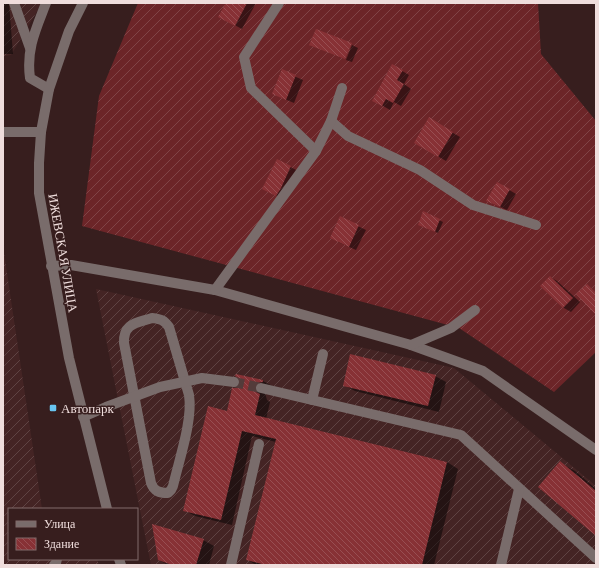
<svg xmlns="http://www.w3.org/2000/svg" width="599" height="568" font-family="'Crimson Pro',serif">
<defs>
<pattern id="industrial-furrows" width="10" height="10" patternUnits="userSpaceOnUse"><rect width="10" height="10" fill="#442424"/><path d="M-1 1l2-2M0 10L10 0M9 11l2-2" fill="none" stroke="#5f4343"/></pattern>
<pattern id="garden-furrows" width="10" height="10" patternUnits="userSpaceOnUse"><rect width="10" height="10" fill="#6c2528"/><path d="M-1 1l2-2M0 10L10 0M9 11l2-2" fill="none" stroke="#814447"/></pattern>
<pattern id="building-back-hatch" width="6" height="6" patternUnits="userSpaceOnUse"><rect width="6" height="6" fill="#873135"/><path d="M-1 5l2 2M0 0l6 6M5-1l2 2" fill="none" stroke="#984e52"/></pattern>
</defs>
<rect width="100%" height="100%" fill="#371e1e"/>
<g fill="url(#industrial-furrows)">
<path d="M3,3h39l-31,52 -8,1z"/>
<path d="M3,246l39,263h-33v50h88l2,6h-96z"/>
<path d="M96,289l358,79 142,118v79h-445z"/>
</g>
<path fill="url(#garden-furrows)" d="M138,3h400l3,51 55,67v231l-42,40 -95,-64 -377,-102 17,-130z"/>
<g fill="#0007">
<path d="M3,3h6l4,51h-10z"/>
<path d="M227,3h29l-14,26 -15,-8z"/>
<path d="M352,45l6,3 -6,14 -6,-2z"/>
<path d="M392,65l17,10 -5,9 7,5 -10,17 -7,-4 -4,8 -17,-10z"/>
<path d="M282,71l21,9 -9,23 -21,-9z"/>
<path d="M429,119l31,18 -14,24 -31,-18z"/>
<path d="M277,160l21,11 -15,28 -12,-6z"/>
<path d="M497,183l19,11 -9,16 -20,-9z"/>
<path d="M424,213l19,9 -5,11 -16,-7z"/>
<path d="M341,218l25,12 -10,20 -18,-8z"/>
<path d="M550,277l7,4 23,21 -9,10 -7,-4 -23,-22z"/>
<path d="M435,376l11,6 -7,30 -84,-21 -11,-6z"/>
<path d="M263,381l11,6 -9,6 2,7 3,2 -4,17 181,43 11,7 -24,96h-178l-8,-5 28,-118 -24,-6 -20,89 -37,-9 -11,-6 44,-98 5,-23z"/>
<path d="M560,463l15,8 21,18v45z"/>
<path d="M203,540l11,6 -5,19h-41l-9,-5z"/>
</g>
<g fill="url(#building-back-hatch)">
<path d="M226,3h21l-12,23 -17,-9z"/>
<path d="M316,29l36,14 -7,16 -36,-14z"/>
<path d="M392,64l11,6 -6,10 7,4 -11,19 -7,-4 -4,7 -10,-5z"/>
<path d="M282,69l14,6 -10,25 -14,-6z"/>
<path d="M429,117l24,15 -15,25 -24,-14z"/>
<path d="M277,159l14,7 -10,22 -5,8 -14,-7z"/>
<path d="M497,182l13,7 -10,18 -14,-6z"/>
<path d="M423,211l17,8 -5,13 -17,-7z"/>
<path d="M340,216l19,9 -10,22 -19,-9z"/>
<path d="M550,276l23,22 -10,10 -23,-22z"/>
<path d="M587,284l9,9v22l-20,-21z"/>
<path d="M350,354l86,21 -8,31 -85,-20z"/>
<path d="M236,374l27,6v2l-6,1 -2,4 1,5 4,2 -5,21 192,47 -25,103h-156l-20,-5 30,-121 -34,-8 -21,89 -38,-9 25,-105 19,5 5,-23h5l3,-5v-4l-5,-3z"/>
<path d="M560,461l36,30v45l-58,-49z"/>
<path d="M152,524l52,15 -8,26h-24l-14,-5z"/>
</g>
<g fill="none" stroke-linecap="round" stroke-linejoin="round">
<path stroke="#533b3a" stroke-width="10" stroke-dasharray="10 5" stroke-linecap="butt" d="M234,382l27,6"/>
<g stroke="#796c6b" stroke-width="10">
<path d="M14,3l16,45"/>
<path d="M46,3c-10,26 -20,46 -16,75l19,11"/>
<path d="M83,3l-14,28 -20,58 -8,43 -2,31v30l30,165 38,151"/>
<path d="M279,3l-35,54 7,31 65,63"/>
<path d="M331,121l17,15 72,34 53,35 63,20"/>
<path d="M3,132h38"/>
<path d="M51,266l20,-1 144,25 196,55 72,26 113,79"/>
<path d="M215,290l101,-139 15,-30 11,-33"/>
<path d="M152,318c9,1 12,2 17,9l20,68c4,25 -10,65 -16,91l-2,4 -3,3c-9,0 -14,-2 -17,-10l-27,-140c-1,-20 13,-20 28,-25z"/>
<path d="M411,345l40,-17 24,-18"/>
<path d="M261,388l200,47 135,123"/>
<path d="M312,400l11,-46"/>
<path d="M83,417l23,-10 54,-20 42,-9 32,4"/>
<path d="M119,559l2,6"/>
<path d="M54,565l2,-2 1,-4"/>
<path d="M231,565l28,-121"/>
<path d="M501,565l18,-76"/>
</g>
</g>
<rect fill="#68c4f0" stroke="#371e1e" stroke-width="1.5" x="49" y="404" width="8" height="8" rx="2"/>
<g text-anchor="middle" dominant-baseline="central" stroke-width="3" stroke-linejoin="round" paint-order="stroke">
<g font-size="13" fill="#efdddc" stroke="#371e1e">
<text transform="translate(63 253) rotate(80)">ИЖЕВСКАЯ УЛИЦА</text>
</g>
<g font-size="13" fill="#efdddc" stroke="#371e1e" text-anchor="start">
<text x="61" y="408">Автопарк</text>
</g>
</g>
<rect width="599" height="568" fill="none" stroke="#efdddc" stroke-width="8"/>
<rect x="8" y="508" width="130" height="52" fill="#371e1e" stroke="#816a6a"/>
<rect x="16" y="521" width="20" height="6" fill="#796c6b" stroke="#816a6a"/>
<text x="44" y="528" font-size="12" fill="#efdddc">Улица</text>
<rect x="16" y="538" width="20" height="12" fill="url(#building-back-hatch)" stroke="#816a6a"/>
<text x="44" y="548" font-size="12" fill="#efdddc">Здание</text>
</svg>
